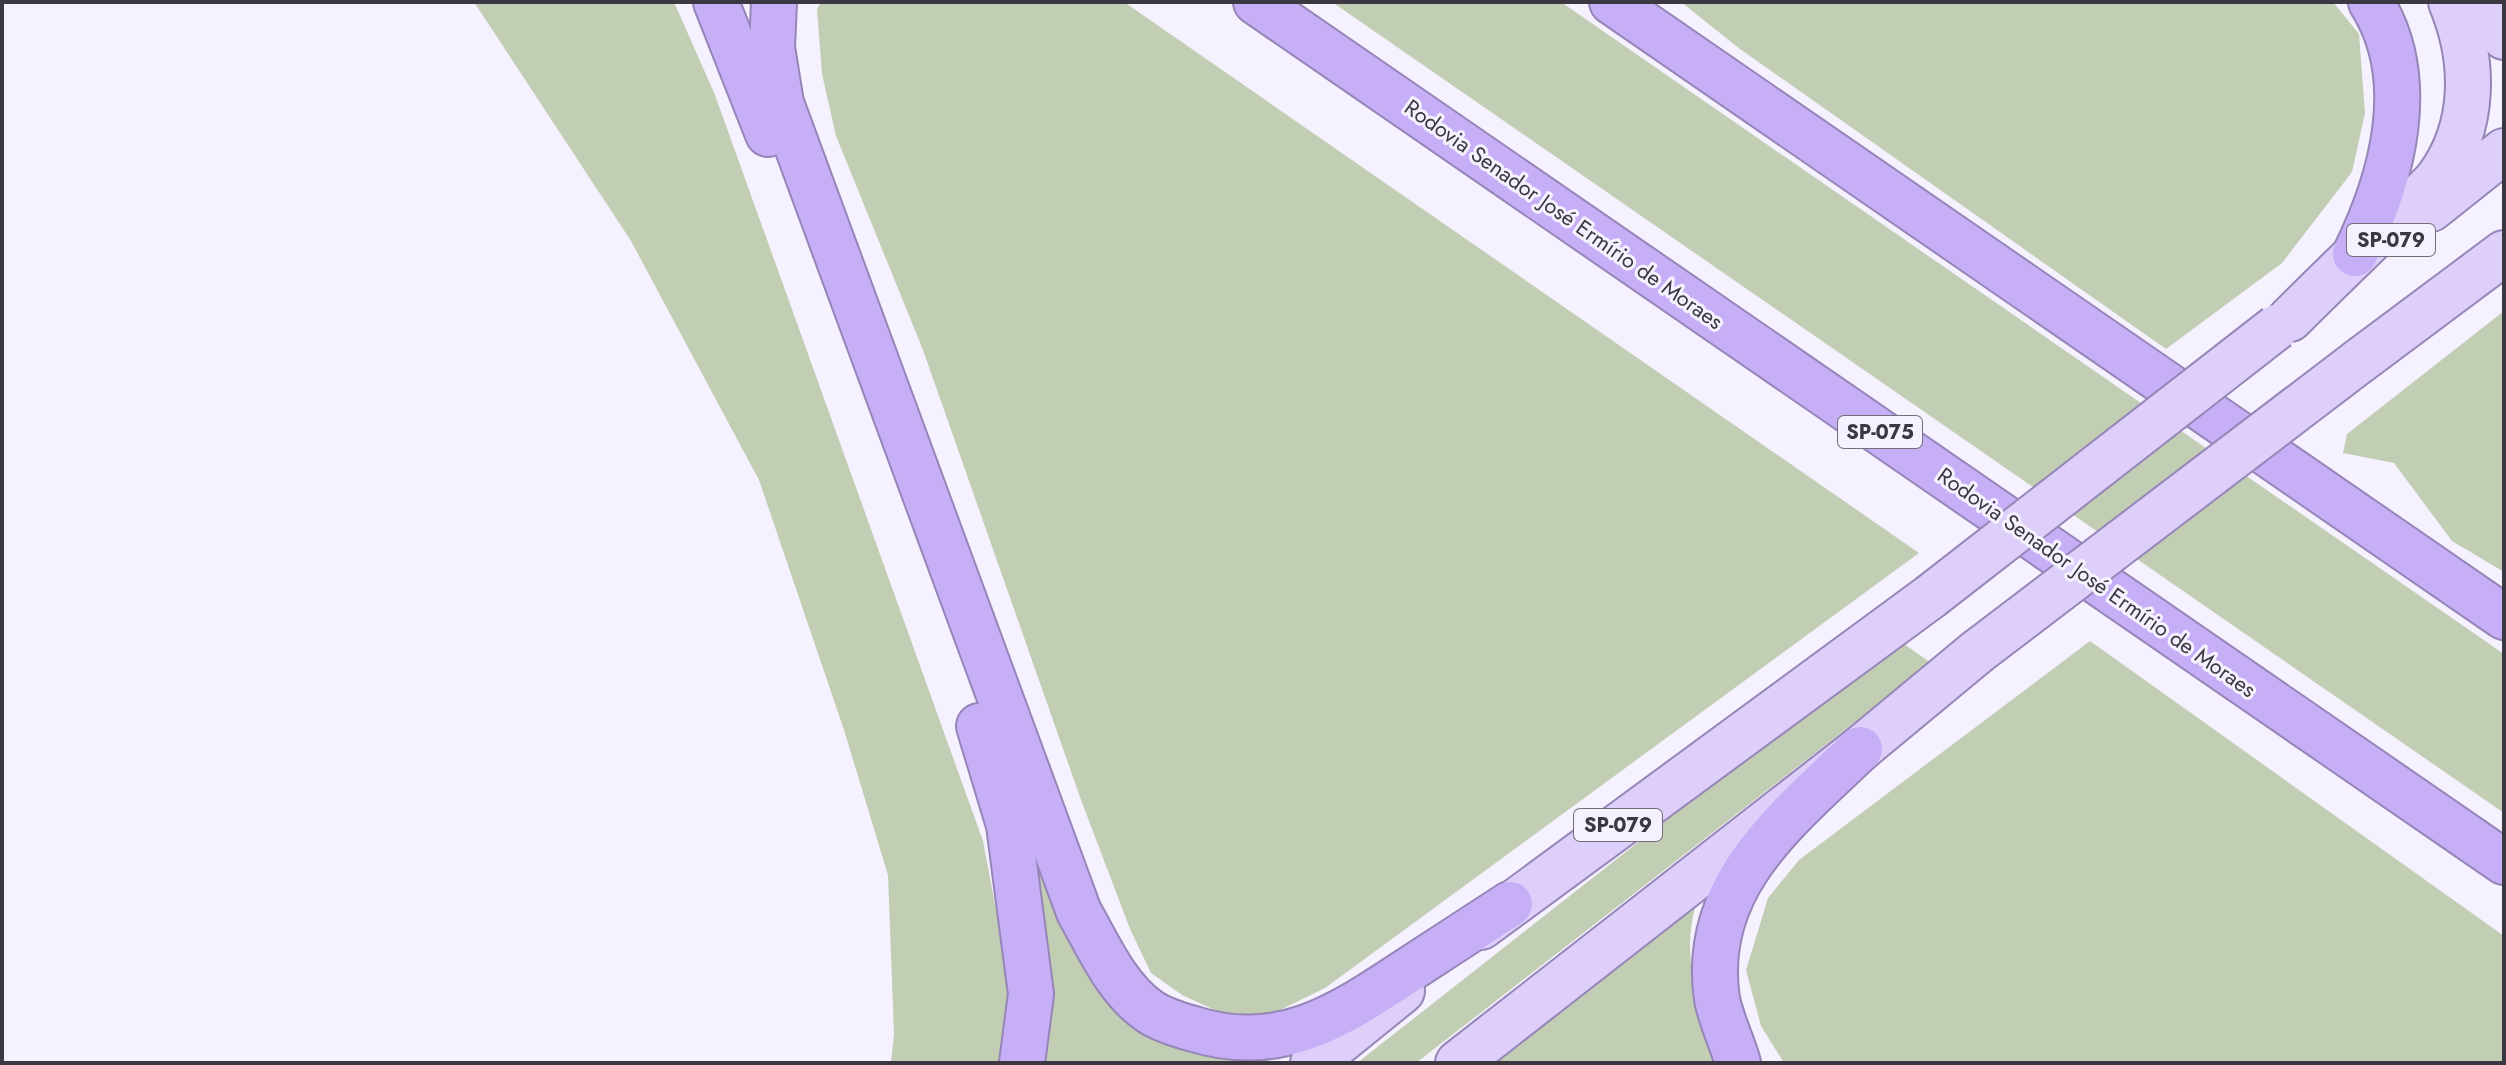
<svg xmlns="http://www.w3.org/2000/svg" width="2506" height="1065" font-family="Jost,sans-serif">
<rect width="100%" height="100%" fill="#f5f1ff"/>
<g fill="#c2ceb3">
<path d="M474,2h200l41,93 268,746 27,142 -11,80h-108l3,-29 -6,-159 -44,-145 -85,-250 -128,-239z"/>
<path d="M821,2h303l795,551 -594,435 -59,29 -47,-5 -37,-17 -31,-22 -21,-44 -49,-129 -158,-450 -87,-214 -14,-62 -5,-65z"/>
<path d="M1332,2h229l943,652v159z"/>
<path d="M1681,2h652l26,32 6,79 -13,59 -70,91 -116,86 -426,-300z"/>
<path d="M2504,311v261l-52,-31 -58,-78 -51,-10 4,-19z"/>
<path d="M1897,639l34,24 -515,400h-59z"/>
<path d="M2090,641l414,295v127h-720l-23,-37 -15,-56 22,-72 31,-38z"/>
<path d="M1015,800l82,171 193,72 -24,20h-225z"/>
<path d="M1710,873c-5,12 -11,23 -15,35 -14,49 5,108 21,155h-236z"/>
</g>
<g fill="none" stroke-linecap="round" stroke-linejoin="round">
<g stroke="#9685b7" stroke-width="48">
<g id="major">
<path d="M2474,2l30,35"/>
<path d="M2431,209l73,-58"/>
<path d="M2290,319c31,-31 62,-61 93,-91 17,-17 40,-31 55,-50 38,-52 37,-118 13,-176"/>
<path d="M2358,362l146,-109"/>
<path d="M1481,927l449,-330"/>
<path d="M1313,1063l89,-72"/>
<path d="M1458,1063l402,-314 117,-97"/>
</g>
</g>
<g stroke="#9685b7" stroke-width="48">
<g id="highway">
<path d="M716,2l52,132"/>
<path d="M774,2l-2,46 9,55 298,809c19,33 37,76 70,99 13,9 30,14 45,18 85,27 145,-13 213,-58 34,-22 69,-45 103,-67"/>
<path d="M1256,2l1248,860"/>
<path d="M1612,2l892,615"/>
<path d="M2355,254c37,-75 65,-175 16,-252"/>
<path d="M979,726l30,99 22,169 -9,69"/>
<path d="M1738,1063c-6,-21 -17,-43 -21,-64 -17,-113 70,-180 143,-250"/>
</g>
</g>
<use href="#major" stroke="#ddcffa" stroke-width="44"/>
<use href="#highway" stroke="#c7aff7" stroke-width="44"/>
<g stroke="#9685b7" stroke-width="48" stroke-linecap="butt">
<g id="major-bridge">
<path d="M1930,597l347,-270"/>
<path d="M1977,652l381,-290"/>
</g>
</g>
<use href="#major-bridge" stroke="#ddcffa" stroke-width="44"/>
</g>
<g text-anchor="middle" dominant-baseline="central" stroke-width="6" stroke-linejoin="round" paint-order="stroke">
<g fill="#f5f1ff" stroke="#73707a" stroke-width="2">
<rect x="2347" y="224" width="88" height="32" rx="6"/>
<rect x="1838" y="416" width="84" height="32" rx="6"/>
<rect x="1574" y="809" width="88" height="32" rx="6"/>
</g>
<g font-size="20" font-weight="bold" fill="#3b3841">
<text x="2391" y="240">SP-079</text>
<text x="1880" y="432">SP-075</text>
<text x="1618" y="825">SP-079</text>
</g>
<g font-size="22" fill="#3b3841" stroke="#f5f1ff">
<text transform="translate(1564 214) rotate(35)">Rodovia Senador José Ermírio de Moraes</text>
<text transform="translate(2097 582) rotate(35)">Rodovia Senador José Ermírio de Moraes</text>
</g>
</g>
<rect width="2506" height="1065" fill="none" stroke="#3b3841" stroke-width="8"/>
</svg>
